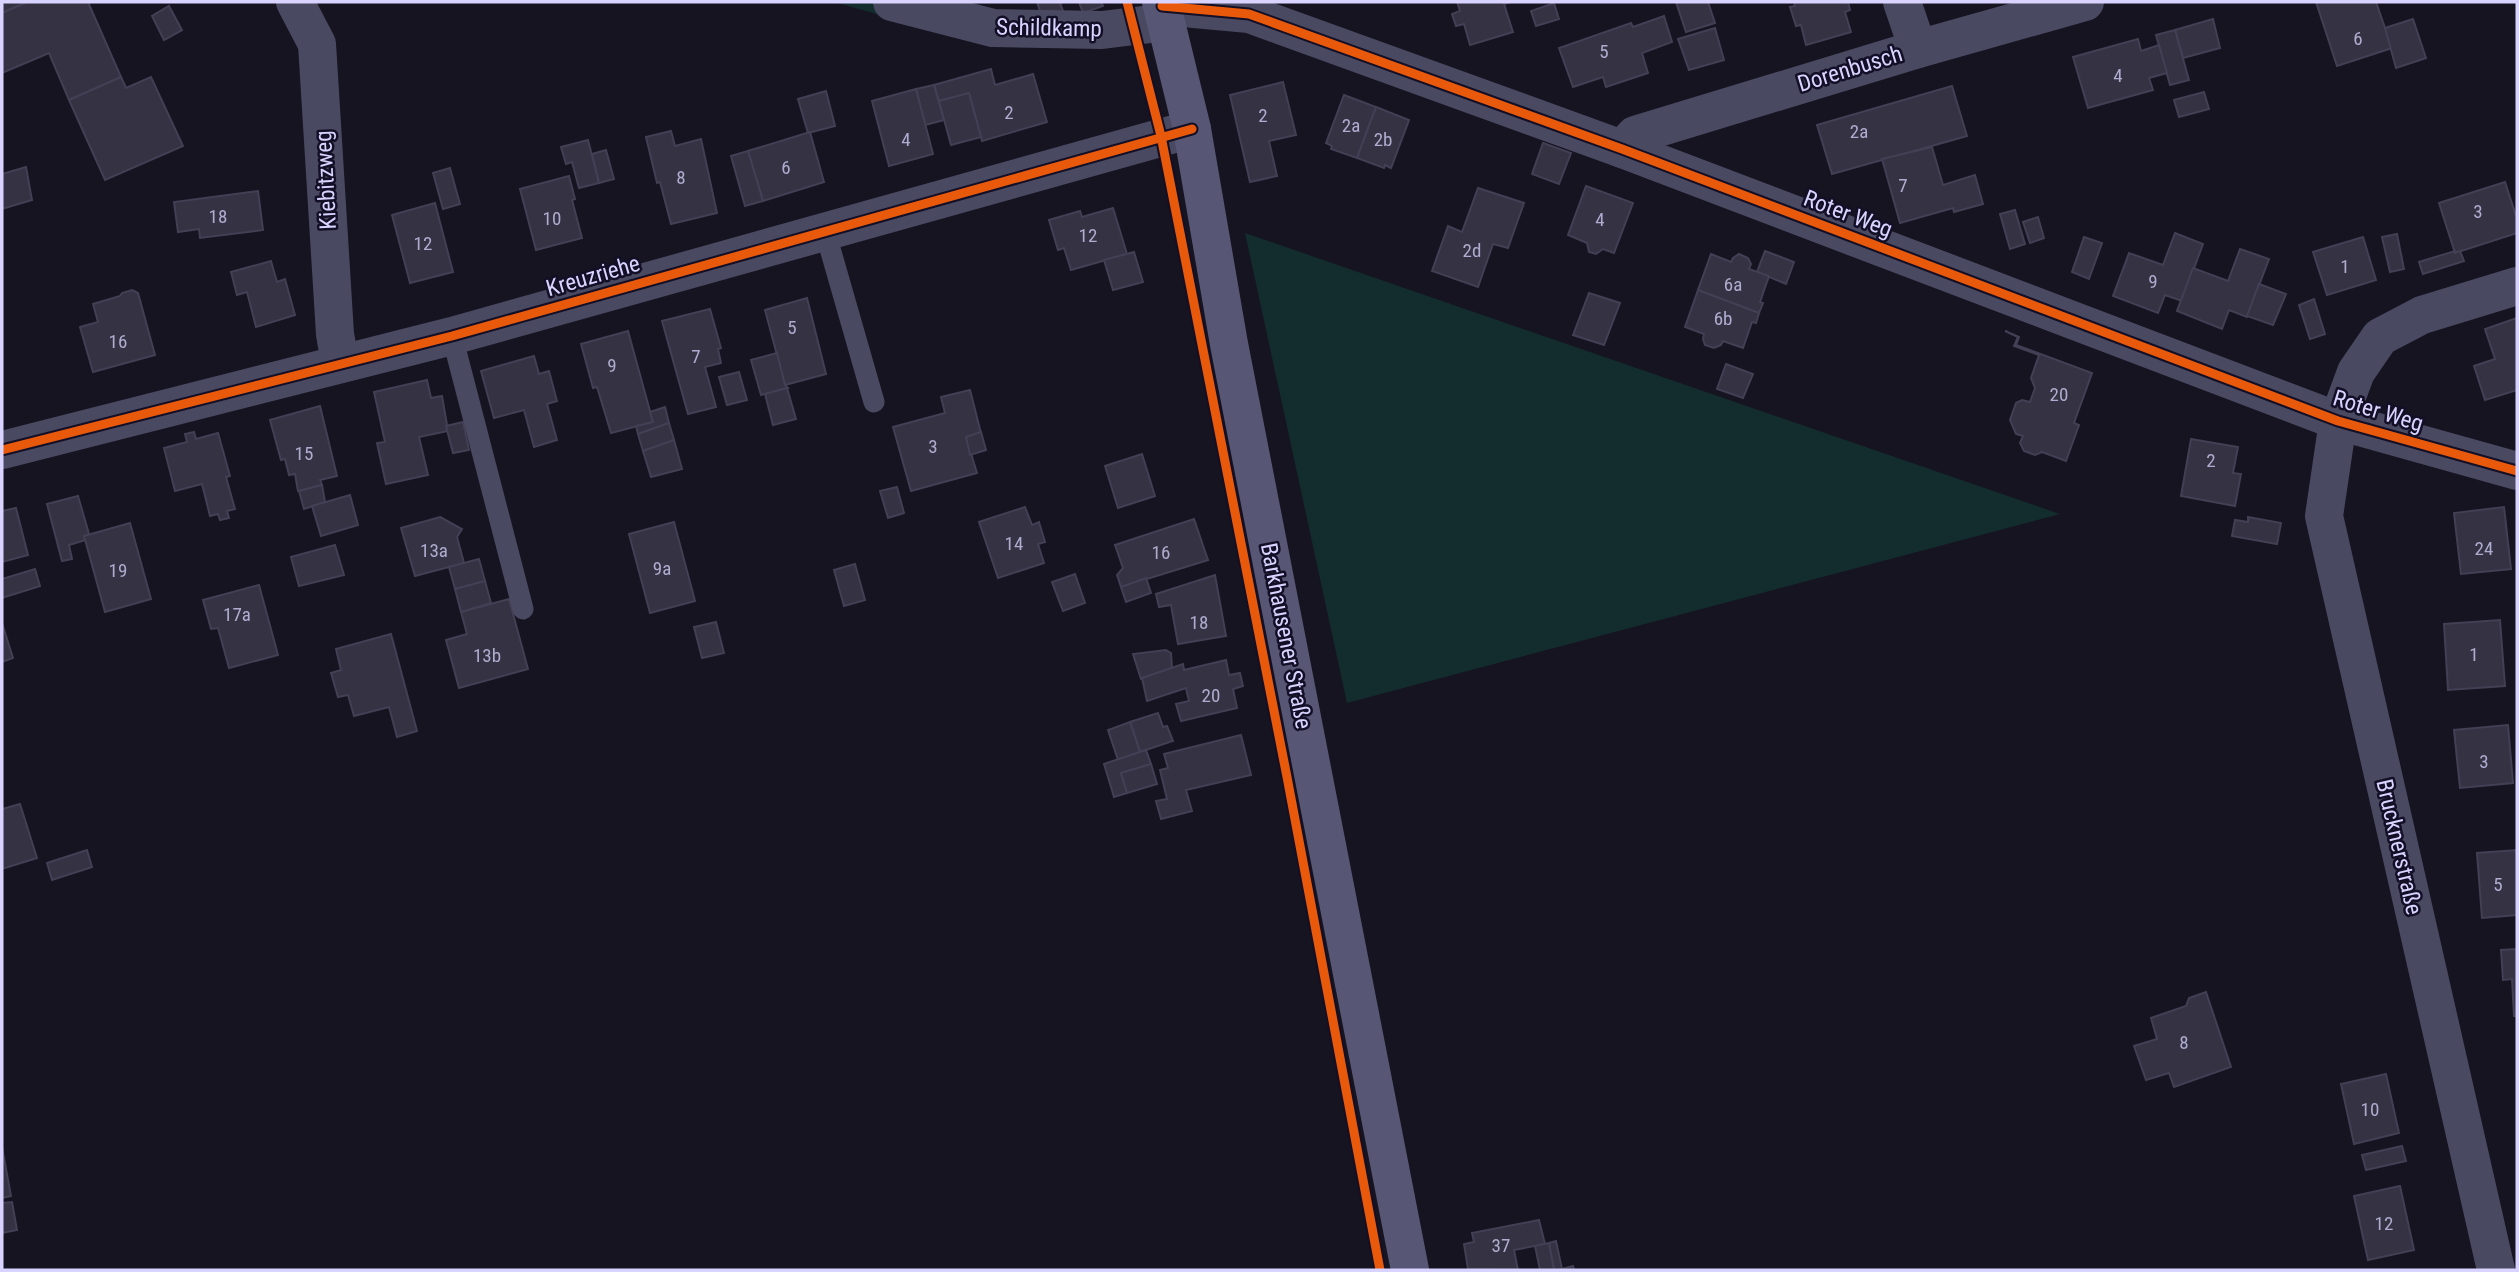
<svg xmlns="http://www.w3.org/2000/svg" width="2519" height="1272" font-family="'Roboto Condensed',sans-serif">
<rect width="100%" height="100%" fill="#161421"/>
<g fill="#132c2d">
<path d="M834,2h104l-26,22z"/>
<path d="M1245,233l815,281 -713,189z"/>
</g>
<g fill="#343243" stroke="#433f54" stroke-width="2">
<path d="M2,2h25l-25,11z"/>
<path d="M27,2h61l33,75 -52,23 -20,-47 -47,20v-60z"/>
<path d="M1037,2h27l-4,1 5,13 -21,7z"/>
<path d="M1079,2h22l2,4 -20,7z"/>
<path d="M1457,2h54l-7,2 9,28 -43,13 -6,-21 -8,2 -4,-12 8,-3z"/>
<path d="M1676,2h32l7,21 -29,9z"/>
<path d="M1794,2h54l2,8 -5,2 6,20 -45,13 -5,-20 -5,1 -6,-19 5,-1z"/>
<path d="M2316,2h60l16,46 -55,18z"/>
<path d="M1554,3l5,16 -23,7 -5,-15z"/>
<path d="M169,6l13,24 -18,10 -12,-24z"/>
<path d="M1664,16l8,26 -30,11 6,20 -42,14 -3,-10 -30,10 -14,-39 72,-25 2,4z"/>
<path d="M2213,19l7,29 -37,10 -8,-28z"/>
<path d="M2413,19l13,39 -30,10 -11,-40z"/>
<path d="M1715,28l9,32 -35,10 -11,-31z"/>
<path d="M2175,30l14,50 -19,5 -14,-50z"/>
<path d="M2138,39l3,12 18,-6 8,28 -18,5 4,12 -65,18 -15,-51z"/>
<path d="M991,69l4,16 38,-11 14,48 -65,19 -13,-48 -30,8 -5,-16z"/>
<path d="M121,77l5,11 25,-11 32,69 -78,34 -36,-80z"/>
<path d="M1283,82l13,53 -27,6 8,35 -27,6 -20,-87z"/>
<path d="M934,85l10,35 -19,5 -9,-36z"/>
<path d="M1952,86l15,50 -135,38 -15,-49z"/>
<path d="M916,89l17,65 -44,12 -17,-65z"/>
<path d="M826,91l9,35 -27,7 -10,-34z"/>
<path d="M2204,92l5,17 -30,8 -5,-17z"/>
<path d="M969,93l12,44 -30,8 -12,-44z"/>
<path d="M1344,95l32,12 -19,51 -26,-9 1,-3 -6,-3z"/>
<path d="M1376,107l33,13 -18,48 -6,-3 -1,3 -27,-10z"/>
<path d="M671,131l4,15 26,-7 16,74 -46,11 -11,-42 -3,1 -11,-46z"/>
<path d="M810,132l14,50 -61,19 -15,-50z"/>
<path d="M588,140l11,43 -20,5 -7,-26 -6,2 -5,-17z"/>
<path d="M1543,143l28,10 -12,31 -27,-10z"/>
<path d="M1932,147l11,38 32,-10 8,29 -29,8 -1,-4 -53,15 -18,-64z"/>
<path d="M606,150l8,29 -15,4 -7,-29z"/>
<path d="M748,151l15,50 -18,5 -14,-50z"/>
<path d="M26,167l6,33 -30,9v-35z"/>
<path d="M450,168l10,36 -17,5 -10,-36z"/>
<path d="M569,176l6,23 -3,1 10,38 -46,12 -16,-61z"/>
<path d="M2505,182l12,37v14l-62,20 -16,-50z"/>
<path d="M1586,186l47,17 -19,50 -11,-4 -7,5 -7,-2 -2,-9 -19,-8z"/>
<path d="M1478,188l46,15 -16,45 -15,-4 -15,43 -46,-16 16,-45 14,6z"/>
<path d="M258,191l5,39 -63,8 -1,-9 -21,3 -4,-30z"/>
<path d="M435,203l18,69 -43,11 -18,-68z"/>
<path d="M1113,208l14,46 -56,16 -7,-22 -6,2 -9,-30 31,-9 2,6z"/>
<path d="M2015,210l10,34 -15,5 -10,-35z"/>
<path d="M2038,217l6,21 -14,5 -7,-21z"/>
<path d="M2175,233l28,11 -21,57 -17,-6 -7,18 -45,-17 16,-43 34,12z"/>
<path d="M2397,234l7,35 -14,3 -8,-35z"/>
<path d="M2084,237l18,6 -13,36 -17,-7z"/>
<path d="M2363,237l13,43 -49,15 -14,-43z"/>
<path d="M2240,249l29,10 -22,58 -18,-7 -7,19 -45,-18 16,-43 35,13z"/>
<path d="M1765,251l29,11 -8,22 -29,-12z"/>
<path d="M2455,251v2l5,-2 4,10 -41,13 -4,-12z"/>
<path d="M1134,252l9,30 -30,8 -9,-30z"/>
<path d="M1711,254l20,8 2,-4 6,-4 9,4 3,6 -2,5 20,7 -9,26 3,1 -4,10 -61,-23z"/>
<path d="M271,261l6,21 8,-3 10,36 -39,12 -9,-35 -10,3 -6,-23z"/>
<path d="M2259,284l27,10 -13,31 -26,-9z"/>
<path d="M132,290l6,3 17,62 -62,17 -13,-45 18,-5 -5,-18 27,-8 2,-3z"/>
<path d="M1698,290l61,23 -3,10 -4,-1 -9,26 -20,-7 -2,4 -7,3 -9,-3 -2,-6 1,-5 -19,-7z"/>
<path d="M1589,293l31,10 -16,42 -31,-10z"/>
<path d="M807,298l19,76 -41,11 -20,-75z"/>
<path d="M2314,299l11,35 -15,5 -11,-34z"/>
<path d="M710,309l11,39 -3,1 3,14 -16,4 11,40 -28,7 -26,-93z"/>
<path d="M2517,318v72l-32,10 -11,-34 21,-7 -10,-30z"/>
<path d="M628,331l25,91 -42,11 -14,-46 -4,1 -12,-44z"/>
<path d="M2005,331l14,6 -3,8 76,28 -18,50 5,2 -13,36 -24,-9 -7,3 -11,-4 -4,-8 3,-7 -7,-2 -6,-14 6,-17 6,-3 8,2 5,-14 -4,-10 8,-23 -25,-9 4,-9z"/>
<path d="M777,353l8,32 3,3 -27,7 -10,-35z"/>
<path d="M534,356l5,18 10,-3 8,30 -10,3 10,36 -23,7 -10,-37 -30,8 -13,-47z"/>
<path d="M1726,364l27,10 -10,24 -26,-9z"/>
<path d="M739,372l8,28 -20,5 -8,-28z"/>
<path d="M427,380l4,18 11,-2 6,35 -29,6 9,38 -42,9 -9,-41 8,-1 -11,-50z"/>
<path d="M787,388l9,31 -23,6 -8,-31z"/>
<path d="M970,390l11,43 -15,4 11,36 -66,18 -18,-64 52,-14 -4,-16z"/>
<path d="M320,406l17,70 -17,4 2,5 -24,6 -3,-17 -6,1 -4,-16 -4,1 -11,-40z"/>
<path d="M665,407l4,16 -31,11 -2,-8 17,-4 -3,-10z"/>
<path d="M463,422l6,28 -16,3 -7,-27z"/>
<path d="M669,423l5,17 -31,11 -5,-17z"/>
<path d="M194,432l2,7 22,-6 12,43 -4,1 9,32 -8,2 2,7 -9,2 -2,-6 -8,2 -8,-32 -27,7 -11,-43 23,-6 -2,-8z"/>
<path d="M981,432l5,18 -16,5 -4,-18z"/>
<path d="M2191,439l47,8 -5,26 8,1 -6,32 -54,-10z"/>
<path d="M674,440l8,29 -31,8 -8,-26z"/>
<path d="M1142,454l13,42 -37,12 -13,-42z"/>
<path d="M322,485l3,17 -21,7 -5,-18z"/>
<path d="M897,487l7,26 -16,5 -8,-27z"/>
<path d="M350,495l8,30 -37,11 -9,-30z"/>
<path d="M78,496l11,38 -5,2 2,4 -17,5 3,14 -10,2 -15,-57z"/>
<path d="M1025,507l7,18 7,-3 6,20 -7,2 6,19 -46,15 -19,-56z"/>
<path d="M2504,507l7,62 -50,5 -7,-61z"/>
<path d="M16,508l12,47 -26,7v-51z"/>
<path d="M440,517l22,12 -5,8 7,26 -49,13 -14,-48z"/>
<path d="M2248,517l33,6 -4,21 -45,-8 3,-16 13,2z"/>
<path d="M1194,519l14,41 -87,27 -4,-12 6,-7 -8,-23z"/>
<path d="M674,522l21,79 -45,12 -21,-79z"/>
<path d="M130,523l21,76 -46,13 -21,-76z"/>
<path d="M335,545l9,30 -45,11 -8,-29z"/>
<path d="M479,559l6,22 -30,8 -6,-22z"/>
<path d="M855,564l10,36 -21,6 -10,-36z"/>
<path d="M35,569l5,17 -38,12v-19z"/>
<path d="M1075,574l10,29 -22,8 -11,-29z"/>
<path d="M1215,575l11,61 -48,8 -7,-39 -12,2 -3,-13z"/>
<path d="M1146,578l5,15 -25,9 -5,-15z"/>
<path d="M485,581l6,22 -30,9 -6,-23z"/>
<path d="M259,585l19,70 -49,13 -11,-40 -7,1 -8,-29z"/>
<path d="M509,599l19,70 -69,19 -13,-48 21,-6 -6,-22z"/>
<path d="M2500,620l5,66 -57,4 -4,-66z"/>
<path d="M716,622l8,31 -22,5 -8,-31z"/>
<path d="M2,623l11,35 -11,4z"/>
<path d="M391,634l26,97 -20,6 -8,-30 -35,9 -6,-21 -10,2 -7,-24 10,-3 -5,-21z"/>
<path d="M1166,650l5,3 1,15 -31,11 -8,-25z"/>
<path d="M1226,660l3,15 11,-2 3,13 -10,3 4,19 -56,13 -5,-17 13,-3 -3,-13 -39,13 -5,-23 41,-14 1,6z"/>
<path d="M1158,713l5,14 4,-1 6,15 -33,11 -10,-30z"/>
<path d="M1130,722l10,30 -22,8 -10,-30z"/>
<path d="M2508,725l5,58 -53,5 -6,-58z"/>
<path d="M1241,735l10,40 -65,15 6,21 -31,8 -5,-18 11,-2 -7,-29 8,-2 -4,-14z"/>
<path d="M1146,750l5,14 -30,9 6,20 -13,4 -10,-33z"/>
<path d="M1151,764l6,20 -30,9 -6,-20z"/>
<path d="M20,804l17,54 -35,11v-60z"/>
<path d="M87,850l5,17 -40,13 -5,-17z"/>
<path d="M2517,850v65l-35,3 -5,-65z"/>
<path d="M2517,949v67h-3l-2,-37 -9,1 -2,-30z"/>
<path d="M2206,992l25,75 -57,20 -5,-14 -23,7 -12,-34 23,-7 -6,-21 35,-12 3,-8z"/>
<path d="M2386,1074l13,59 -45,11 -13,-60z"/>
<path d="M2402,1146l4,15 -40,9 -4,-15z"/>
<path d="M2,1147l9,49 -9,2z"/>
<path d="M2400,1186l14,64 -46,10 -14,-64z"/>
<path d="M12,1202l5,28 -15,3v-30z"/>
<path d="M1539,1220l6,24 -31,6 4,20 -50,-1 -4,-25 10,-2 -2,-9z"/>
<path d="M1556,1241l6,28 11,-3 1,4h-20l-5,-27z"/>
<path d="M1549,1243l5,27h-14l-5,-24z"/>
</g>
<g fill="none" stroke-linecap="round" stroke-linejoin="round">
<g stroke="#4a4962" stroke-width="21">
<path d="M825,231l49,171"/>
<path d="M452,336l71,273"/>
</g>
<g stroke="#4a4962" stroke-width="38">
<path d="M295,2l22,42 18,290 5,29"/>
<path d="M892,2l101,26 109,2 65,-8"/>
<path d="M1902,2l16,47"/>
<path d="M1162,6l87,8 373,135 716,272 179,50"/>
<path d="M1622,149l13,-14 283,-86 167,-47"/>
<path d="M2,450l450,-114 740,-207"/>
<path d="M2496,1270l-172,-754 14,-95 18,-49 24,-35 42,-22 95,-29"/>
</g>
<path stroke="#575674" stroke-width="38" d="M1161,2l31,127 37,215 181,926"/>
<g stroke="#130f26" stroke-width="13">
<g id="cycleway">
<path d="M1127,2l34,134 126,641 93,493"/>
<path d="M1162,6l87,8 373,135 716,272 179,50"/>
<path d="M2,450l450,-114 740,-207"/>
</g>
</g>
<use href="#cycleway" stroke="#e8590c" stroke-width="9"/>
</g>
<g text-anchor="middle" dominant-baseline="central" stroke-width="5" stroke-linejoin="round" paint-order="stroke">
<g font-size="19" fill="#b0acd0">
<text x="2358" y="38">6</text>
<text x="1604" y="51">5</text>
<text x="2118" y="75">4</text>
<text x="1009" y="112">2</text>
<text x="1263" y="115">2</text>
<text x="1351" y="125">2a</text>
<text x="1859" y="131">2a</text>
<text x="906" y="139">4</text>
<text x="1383" y="139">2b</text>
<text x="786" y="167">6</text>
<text x="681" y="177">8</text>
<text x="1903" y="185">7</text>
<text x="2478" y="211">3</text>
<text x="218" y="216">18</text>
<text x="552" y="218">10</text>
<text x="1600" y="219">4</text>
<text x="1088" y="235">12</text>
<text x="423" y="243">12</text>
<text x="1472" y="250">2d</text>
<text x="2345" y="266">1</text>
<text x="2153" y="281">9</text>
<text x="1733" y="284">6a</text>
<text x="1723" y="318">6b</text>
<text x="792" y="327">5</text>
<text x="118" y="341">16</text>
<text x="696" y="356">7</text>
<text x="612" y="365">9</text>
<text x="2059" y="394">20</text>
<text x="933" y="446">3</text>
<text x="304" y="453">15</text>
<text x="2211" y="460">2</text>
<text x="1014" y="543">14</text>
<text x="2484" y="548">24</text>
<text x="434" y="550">13a</text>
<text x="1161" y="552">16</text>
<text x="662" y="568">9a</text>
<text x="118" y="570">19</text>
<text x="237" y="614">17a</text>
<text x="1199" y="622">18</text>
<text x="2474" y="654">1</text>
<text x="487" y="655">13b</text>
<text x="1211" y="695">20</text>
<text x="2484" y="761">3</text>
<text x="2498" y="884">5</text>
<text x="2184" y="1042">8</text>
<text x="2370" y="1109">10</text>
<text x="2384" y="1223">12</text>
<text x="1501" y="1245">37</text>
</g>
<g font-size="23" fill="#d9d4ff" stroke="#130f26">
<text transform="translate(1049 28) rotate(1)">Schildkamp</text>
<text transform="translate(1850 69) rotate(-17)">Dorenbusch</text>
<text transform="translate(326 180) rotate(-93)">Kiebitzweg</text>
<text transform="translate(1848 214) rotate(21)">Roter Weg</text>
<text transform="translate(593 276) rotate(-16)">Kreuzriehe</text>
<text transform="translate(2378 411) rotate(17)">Roter Weg</text>
<text transform="translate(1286 636) rotate(79)">Barkhausener Straße</text>
<text transform="translate(2399 847) rotate(77)">Brucknerstraße</text>
</g>
</g>
<rect width="2519" height="1272" fill="none" stroke="#d9d4ff" stroke-width="7"/>
</svg>
